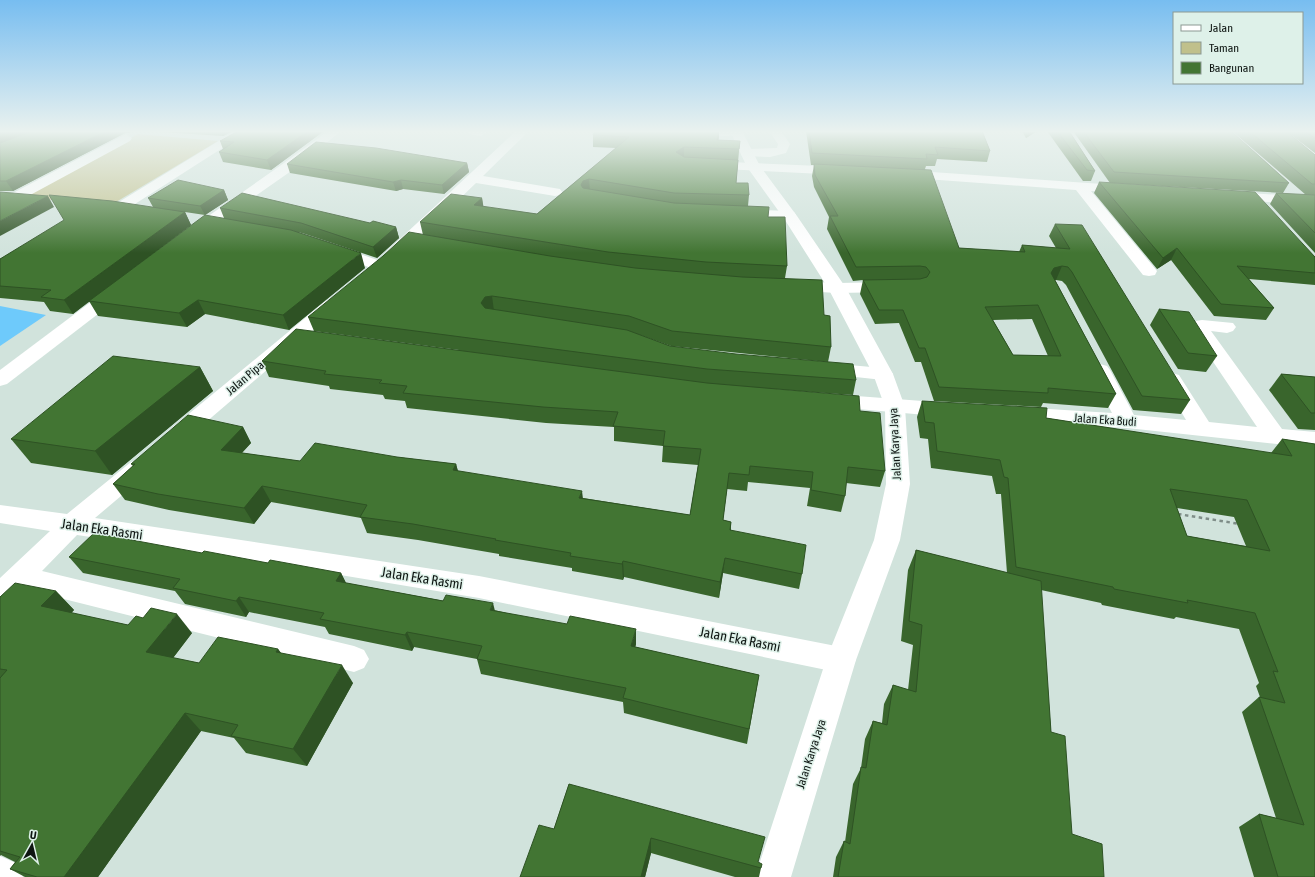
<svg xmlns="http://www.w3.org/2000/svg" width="1315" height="877" font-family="'Asap Condensed',sans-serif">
<rect width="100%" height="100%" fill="#d1e3dc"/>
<path fill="#c0c08b" d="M138,134l80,7 -107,64 -91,-8z"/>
<path fill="#6ecafb" d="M0,306l46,9 -46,31z"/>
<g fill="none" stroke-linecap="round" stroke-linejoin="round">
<path stroke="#7f8d88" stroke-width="2.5" stroke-dasharray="3.5 3.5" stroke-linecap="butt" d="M1178,514l62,10"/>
<g fill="#fff" fill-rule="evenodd">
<path d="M235,131h14l-125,80h-10l-2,-3 2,-3z"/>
<path d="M328,131h13l-47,38 -97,68h-10l-3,-3 3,-3 97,-68z"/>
<path d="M467,131h19l1,1 -6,4 -12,-2z"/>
<path d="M516,131h13l-46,45 77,13 2,3 -2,3 -5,1 -79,-13 -77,74 -6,2 -6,-2 -2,-3 2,-3z"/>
<path d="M705,131h36l1,1c-4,6 -33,5 -37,-1z"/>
<path d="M769,131h12l9,13 -4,9 -16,4 -28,-1 -1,-3 6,-4 30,-1 1,-4z"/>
<path d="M126,134l6,4 -2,3 -109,59h-10l-2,-3 2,-3z"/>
<path d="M707,161l136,6 5,1 2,3 -2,3 -5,1 -141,-7 -2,-3z"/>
<path d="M903,170l228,16 2,3 -2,3 -5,1 -35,-2 66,80 -2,4 -6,1 -6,-1 -67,-85 -178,-13 -2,-3 2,-3z"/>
<path d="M1230,192l85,5v8l-90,-6 -2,-3 2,-3z"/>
<path d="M738,209l51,2 5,1 2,3 -2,3 -5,1 -56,-3 -2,-3 2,-3z"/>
<path d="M334,245l52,18 2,3 -2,3 -6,2 -52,-18 -2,-3 2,-3z"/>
<path d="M793,281l44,2 54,-1 6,1 3,4 -3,4 -6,1 -54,1 -50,-3 -3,-4 3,-4z"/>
<path d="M118,285l6,1 3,4 -3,4 -117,90 -7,2v-16l112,-84z"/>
<path d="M333,299l6,1 3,4 -3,4 -155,133 -8,2 -8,-2 -3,-5 3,-5 159,-131z"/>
<path d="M1202,320l31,3 3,4 -3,4 -6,2 -16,-2 71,98 33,3v16l-188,-20 -110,-7 -7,-2 -4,-5 4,-5 7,-2 95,6 -22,-43 3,-4 7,-2 7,2 3,4 24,45 52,5 -24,-41 3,-4 7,-2 7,2 30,47 48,5 -66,-98 5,-8z"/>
<path d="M826,363l57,5 7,2 3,4 -3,4 -7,2 -64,-7 -3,-4 3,-4z"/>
<path d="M830,394l119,9 7,2 4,5 -4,5 -7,2 -126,-11 -3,-5 3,-5z"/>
<path d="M139,460l8,2 3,6 -3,6 -52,44 384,58 362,71 10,4 5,9 -5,9 -10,4 -362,-75 -199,-33 -203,-30 -35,36 312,75 10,4 5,9 -5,9 -10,4 -330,-83 -14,12 -10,3v-26l50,-47 -50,-8v-18l67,9 64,-52z"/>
<path d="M0,856l18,8 5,13h-23z"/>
</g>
<path fill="#fff" fill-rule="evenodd" d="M730,131h12l18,35 37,50 49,72 47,86 12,33 5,77 -10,56 -44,120 -65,217h-36l71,-217 48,-120 12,-56 -1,-77 -12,-33 -45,-86 -43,-68 -38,-53z"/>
</g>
<g fill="#39652c" fill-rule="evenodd">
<path d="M0,131h133l-5,2h-3l-112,58h-13z"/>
<path d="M146,131h87l-10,5z"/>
<path d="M324,131l-53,39 -48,-8 -4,-10 4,-3 -3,-8z"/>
<path d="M806,131h176l8,20 -3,11 -50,-3 -2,7h-9l-1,3 34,79 60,4 3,-7 34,3 -7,-12 6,-12 135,176 -9,14 -48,-4 -67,-125 -4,-4 -6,-1h-1l61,114 -8,14 -65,-5 -2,4 -107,-6 -13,-39h-6l-16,-39 -24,1 -15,-30 3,-14 -10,1 -26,-52 2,-12 -15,-30 -2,-11 2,-11h-3zM1032,319l16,37 -35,-1 -20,-35z"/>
<path d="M1022,131h15l-11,7z"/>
<path d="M1047,131h22l26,40 -4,10h-8z"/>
<path d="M1073,131h158l58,52 -6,10 -173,-10z"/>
<path d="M1232,131h83v22l-29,-22 29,24v98l-45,-49 6,-11 30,2z"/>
<path d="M593,135l126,2 -1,3 22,1 -4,42 13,12 -1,11 20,11 19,49 -2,12 39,37 7,32 -3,15 -157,-16 -42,-15 41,15 186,34 -3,15 -81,-6 88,22 25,60 -5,16 -34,-4 -1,13 -4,16 -34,-6 3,-18 -62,-6 -1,9 -20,-2 -4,31 8,2v8l71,44 -3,15 -76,-16 -4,25 -95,-21 -1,3 -51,-9v-3l-73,-12v-2l-81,-14 -51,-7 -6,-15 -90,-16 -17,22 -85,-14 -44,-10 -12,-16 20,-18 -2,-2 112,-37 8,16 -9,10 58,8 97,-4 59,7 2,7 125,27 107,17 8,-50 -36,-3 1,-16 -49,-5v-14l-68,-4 -139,-15 -2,-7 -20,-2 -2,-4 -53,-6 -1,-3 -60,-9 -7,-16 197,-11 -145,-19 -6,-14 115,-82 -3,-13 62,-24 1,9 54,7 79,-66 -23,-1z"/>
<path d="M467,163l2,9 -25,22 -41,-5 -7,2 -106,-18 -3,-9z"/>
<path d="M1099,182l216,75v28l-66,-6 25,29 -8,12 -52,-4 -43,-56 -14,9 -63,-76z"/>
<path d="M224,190l4,10 -23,15 -20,-3 6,13 -60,45 93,-52 -4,-10 150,15 26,4 3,11 -22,20 -72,-24 -7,-2 67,36 -76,62 -84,-16 -18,13 -89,-11 -9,-15 -16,13 -23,-3 -6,-9 -44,-4v-39l153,-52 -5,-9z"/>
<path d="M1159,309l58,47 -11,16 -28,-3 -28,-44z"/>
<path d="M200,367l13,24 -101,84 -81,-12 -20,-24z"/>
<path d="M1281,374l34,3v53l-17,-1 -29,-39z"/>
<path d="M922,401l124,17 225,35 11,-14 33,5v433h-61l-15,-50 20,-13 17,4 -34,-106 17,-15h1l-4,-11 3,-3 -20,-54 -63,-12 -2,2 -72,-14 -1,-2 -60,-13 10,142 21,102 32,43h-271l3,-20 8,-16 1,1 8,-58 8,-16 4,-29 8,-18 9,2 2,-19 9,-19 15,5 5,-45 -12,-4 7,-71 8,-20 91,23 -6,-79h-5l-4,-18 -61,-8 -3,-29 -8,-1 -3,-21zM1177,508l57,9 12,29 -59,-10z"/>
<path d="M202,553l66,10 73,10 5,10 148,27 142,34 -1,3 124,28 -12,69 -123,-31 -1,-11 -142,-28 -4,-15 -63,-12 -2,4 -83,-17 -4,-7 -76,-15 -3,5 -61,-13 -10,-13 -92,-18 -14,-16z"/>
<path d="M56,591l18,19 -3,3 57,12 64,8 -19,25 26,5 79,-14 3,4 72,30 -46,83 -61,-13 -12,-15 -33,-7 -103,146h-73l-15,-8 5,-7 -14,-7 -1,1v-259z"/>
<path d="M569,784l189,78 3,6 -2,9h-24l-84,-24 -6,24h-125l34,-48z"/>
</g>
<g fill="#2e5224">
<path d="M0,131h32l-32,12z"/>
<path d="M106,131h18l1,2 -112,58 -7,-10z"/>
<path d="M126,131h7l-5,2z"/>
<path d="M221,131h12l-10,5z"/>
<path d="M308,131h16l-53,39 -4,-10z"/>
<path d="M718,131h1v6l-2,11v-8z"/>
<path d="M1029,131h8l-11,7z"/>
<path d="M684,147v11l-8,-6z"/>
<path d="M467,163l2,9 -25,22 -2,-9z"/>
<path d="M589,179l1,13 -8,6 -1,-13 2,-4z"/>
<path d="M401,180l2,9 -7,2 -3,-9z"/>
<path d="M224,190l4,10 -23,15 -5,-9z"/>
<path d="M48,196l6,11 -54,29v-15z"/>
<path d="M482,198l2,12 -10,-5z"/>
<path d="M185,212l6,13 -118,89 -9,-14z"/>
<path d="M396,227l3,11 -22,20 -4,-11z"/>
<path d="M1177,248l-6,12 -14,9 6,-11z"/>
<path d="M361,253l4,15 -76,62 -6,-15z"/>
<path d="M1062,266l-6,14 -7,1 2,-8 3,-5z"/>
<path d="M492,296l2,15 -6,1 -7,-9 4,-6z"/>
<path d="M198,300l7,14 -18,13 -8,-14z"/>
<path d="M200,367l13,24 -101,84 -17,-24z"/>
<path d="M243,427l8,16 -21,22 -9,-15z"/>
<path d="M456,464l4,16 -7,-10z"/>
<path d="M262,486l9,16 -17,22 -10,-16z"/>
<path d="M582,491l2,16 -5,-9z"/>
<path d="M725,558l-2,15 -4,25 1,-16z"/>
<path d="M623,561l1,16 -1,3 -1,-16z"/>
<path d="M341,573l8,16 -13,-8z"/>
<path d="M56,591l18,19 -14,15 -19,-19z"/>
<path d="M239,597l10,15 -3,5 -10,-16z"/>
<path d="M493,603l4,16 -7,-9z"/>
<path d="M177,614l15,19 -29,38 -17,-19z"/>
<path d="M636,629v15l-4,17 -1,-15z"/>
<path d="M407,632l7,15 -2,4 -7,-16z"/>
<path d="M278,649l13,18 -15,-15z"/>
<path d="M342,665l11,18 -46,83 -14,-17z"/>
<path d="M185,713l16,18 -103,146h-34z"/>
<path d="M651,838v15l-6,24h-4z"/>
</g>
<g fill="#427533" stroke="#2e5224" fill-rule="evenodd">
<path d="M32,131h74l-100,50h-6v-38z"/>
<path d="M238,131h70l-41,29 -48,-8 15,-10 -14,-1z"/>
<path d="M595,131h123l-1,9 23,1 -1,8 -55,-2 -8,5 8,5 54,3 -2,23h12l1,12 -75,-2 -85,-14 -6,2 -2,4 2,3 91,15 95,4 -1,10h17l2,49 -81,-4 -98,-10 -188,-30 31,-28 31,4 -8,7 63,9 92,-77 -36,-2z"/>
<path d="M809,131h173l8,20 -55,-4 3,8 -12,-1 1,5 -115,-6z"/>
<path d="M1057,131h12l26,40 -8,-1z"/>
<path d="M1083,131h148l58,52 -175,-11z"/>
<path d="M1249,131h37l29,24v29h-3z"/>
<path d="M1304,131h11v7z"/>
<path d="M316,142l60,6 91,15 -25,22 -41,-5 -8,2 -106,-18z"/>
<path d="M814,164l117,6 28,78 66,4 -3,-7 48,4 -15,-25 27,1 108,175 -48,-4 -70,-124 -4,-5 -6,-1 -8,2 -3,5 65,121 -68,-6v5l-109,-6 -14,-39h-6l-16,-38h-24l-16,-30 57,-1 7,-2 3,-5 -4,-5 -6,-1 -64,1 -26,-51h8l-23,-41zM1038,305l23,51 -48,-1 -28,-48z"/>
<path d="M178,180l46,10 -24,16 -52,-8z"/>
<path d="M1099,182l156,10 60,65v16l-78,-7 37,42 -53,-4 -44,-56 -14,10z"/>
<path d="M0,192l48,4 -48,25z"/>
<path d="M242,193l128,30 3,-2 23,6 -23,20 -72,-24 -81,-15z"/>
<path d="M1276,193l39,2v38z"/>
<path d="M49,195l63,6 73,11 -121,88 -23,-3 10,-7 -51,-4v-27l64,-39z"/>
<path d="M205,215l86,15 70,23 -78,62 -85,-15 -19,13 -90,-12z"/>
<path d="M409,232l141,24 85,12 107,9 80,3 2,35 6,1 1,31 -159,-16 -43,-15 -137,-20 -7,1 -4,6 4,5 142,22 43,16 66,8 117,10 3,16 -149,-11 -399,-52 75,-61z"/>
<path d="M1159,309l30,3 28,44 -29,-3z"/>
<path d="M296,329l411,54 152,13 1,15 20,2 5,58 -37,-4 -3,29 -34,-6 2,-18 -63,-6 -1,9 -20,-2 -6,47 8,2 -1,8 76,15 -4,29 -77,-16 -5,24 -97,-21 -1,3 -52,-8 1,-3 -76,-13 1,-1 -83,-15 -53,-7 7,-12 -105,-19 -18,22 -86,-14 -45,-10 22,-20h-4l57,-49 55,12 -22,23 79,11 15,-18 82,14 59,7 -3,6 129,21 -3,7 111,17 11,-66 -38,-3 2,-15 -52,-5 5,-14 -75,-5 -140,-14 4,-7 -28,-3 3,-3 -58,-6 2,-3 -64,-10z"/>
<path d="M113,356l87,11 -105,84 -84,-12z"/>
<path d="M1281,374l34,3v36h-4z"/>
<path d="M922,401l125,7 -1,10 246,38 -10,-17 33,5v433h-37l-19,-63 45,11 -45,-128 26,6 -12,-32 5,1 -23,-59 -68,-13 1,3 -74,-14 -1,-2 -97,-20 -8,-89 -4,-1 -4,-17 -63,-9 -3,-28 -9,-1zM1170,489l77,11 23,51 -83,-15z"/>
<path d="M94,533l108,20 2,-2 64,12 2,-3 71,13 -5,8 107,20 3,-6 47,8 -3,7 77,14 3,-8 66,13 -5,17 128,29 -10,54 -126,-31 3,-10 -149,-29 5,-13 -75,-14 -2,3 -85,-16 4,-6 -85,-16 -3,4 -63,-13 7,-9 -111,-22z"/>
<path d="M916,550l125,31 10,151 14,4 7,98 30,10 2,33h-266l6,-36 6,3 11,-77 5,1 7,-47 14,4 6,-40 23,7 6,-67 -13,-4z"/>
<path d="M15,583l41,8 -15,15 87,19 8,-9 7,2 8,-10 26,6 -31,38 53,11 19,-26 60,12 -2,3 66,13 -49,84 -62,-13 7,-11 -53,-12 -121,164h-27l-27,-8 10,-12 -20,-6v-173l7,-8 -7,-1v-72z"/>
<path d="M569,784l196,53 -7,25 4,2 -1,4 -110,-30 -10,39h-121l19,-52 15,4z"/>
</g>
<linearGradient id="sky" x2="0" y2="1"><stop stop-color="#77bdf0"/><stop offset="0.52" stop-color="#eaf2ef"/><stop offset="1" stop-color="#eaf2ef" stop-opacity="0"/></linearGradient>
<rect width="1315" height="253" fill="url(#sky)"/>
<g text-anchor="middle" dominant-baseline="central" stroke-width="3" stroke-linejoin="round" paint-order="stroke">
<g font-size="12" fill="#0e1512" stroke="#def1e9">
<text transform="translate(245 378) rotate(-40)">Jalan Pipa</text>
<text transform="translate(1105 420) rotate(4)">Jalan Eka Budi</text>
<text transform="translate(895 444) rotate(-93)">Jalan Karya Jaya</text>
<text transform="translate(811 754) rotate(-72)">Jalan Karya Jaya</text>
</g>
<g font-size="14" fill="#0e1512" stroke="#def1e9">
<text transform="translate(102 529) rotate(8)">Jalan Eka Rasmi</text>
<text transform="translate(422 578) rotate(9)">Jalan Eka Rasmi</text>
<text transform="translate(740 639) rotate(11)">Jalan Eka Rasmi</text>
</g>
</g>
<rect x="1173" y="12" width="130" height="72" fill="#def1e9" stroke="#8b9993"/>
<rect x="1181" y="25" width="20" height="6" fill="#ffffff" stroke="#8b9993"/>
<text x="1209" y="32" font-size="12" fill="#0e1512">Jalan</text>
<rect x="1181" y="42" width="20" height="12" fill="#c0c08b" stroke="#8b9993"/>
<text x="1209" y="52" font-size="12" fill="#0e1512">Taman</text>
<rect x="1181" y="62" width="20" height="12" fill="#427533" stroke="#8b9993"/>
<text x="1209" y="72" font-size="12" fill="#0e1512">Bangunan</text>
<g transform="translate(32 845) rotate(8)" stroke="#def1e9" stroke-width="3" paint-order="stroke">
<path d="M0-3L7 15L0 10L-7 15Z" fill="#0e1512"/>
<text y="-6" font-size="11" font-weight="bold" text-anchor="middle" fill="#0e1512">U</text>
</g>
</svg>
